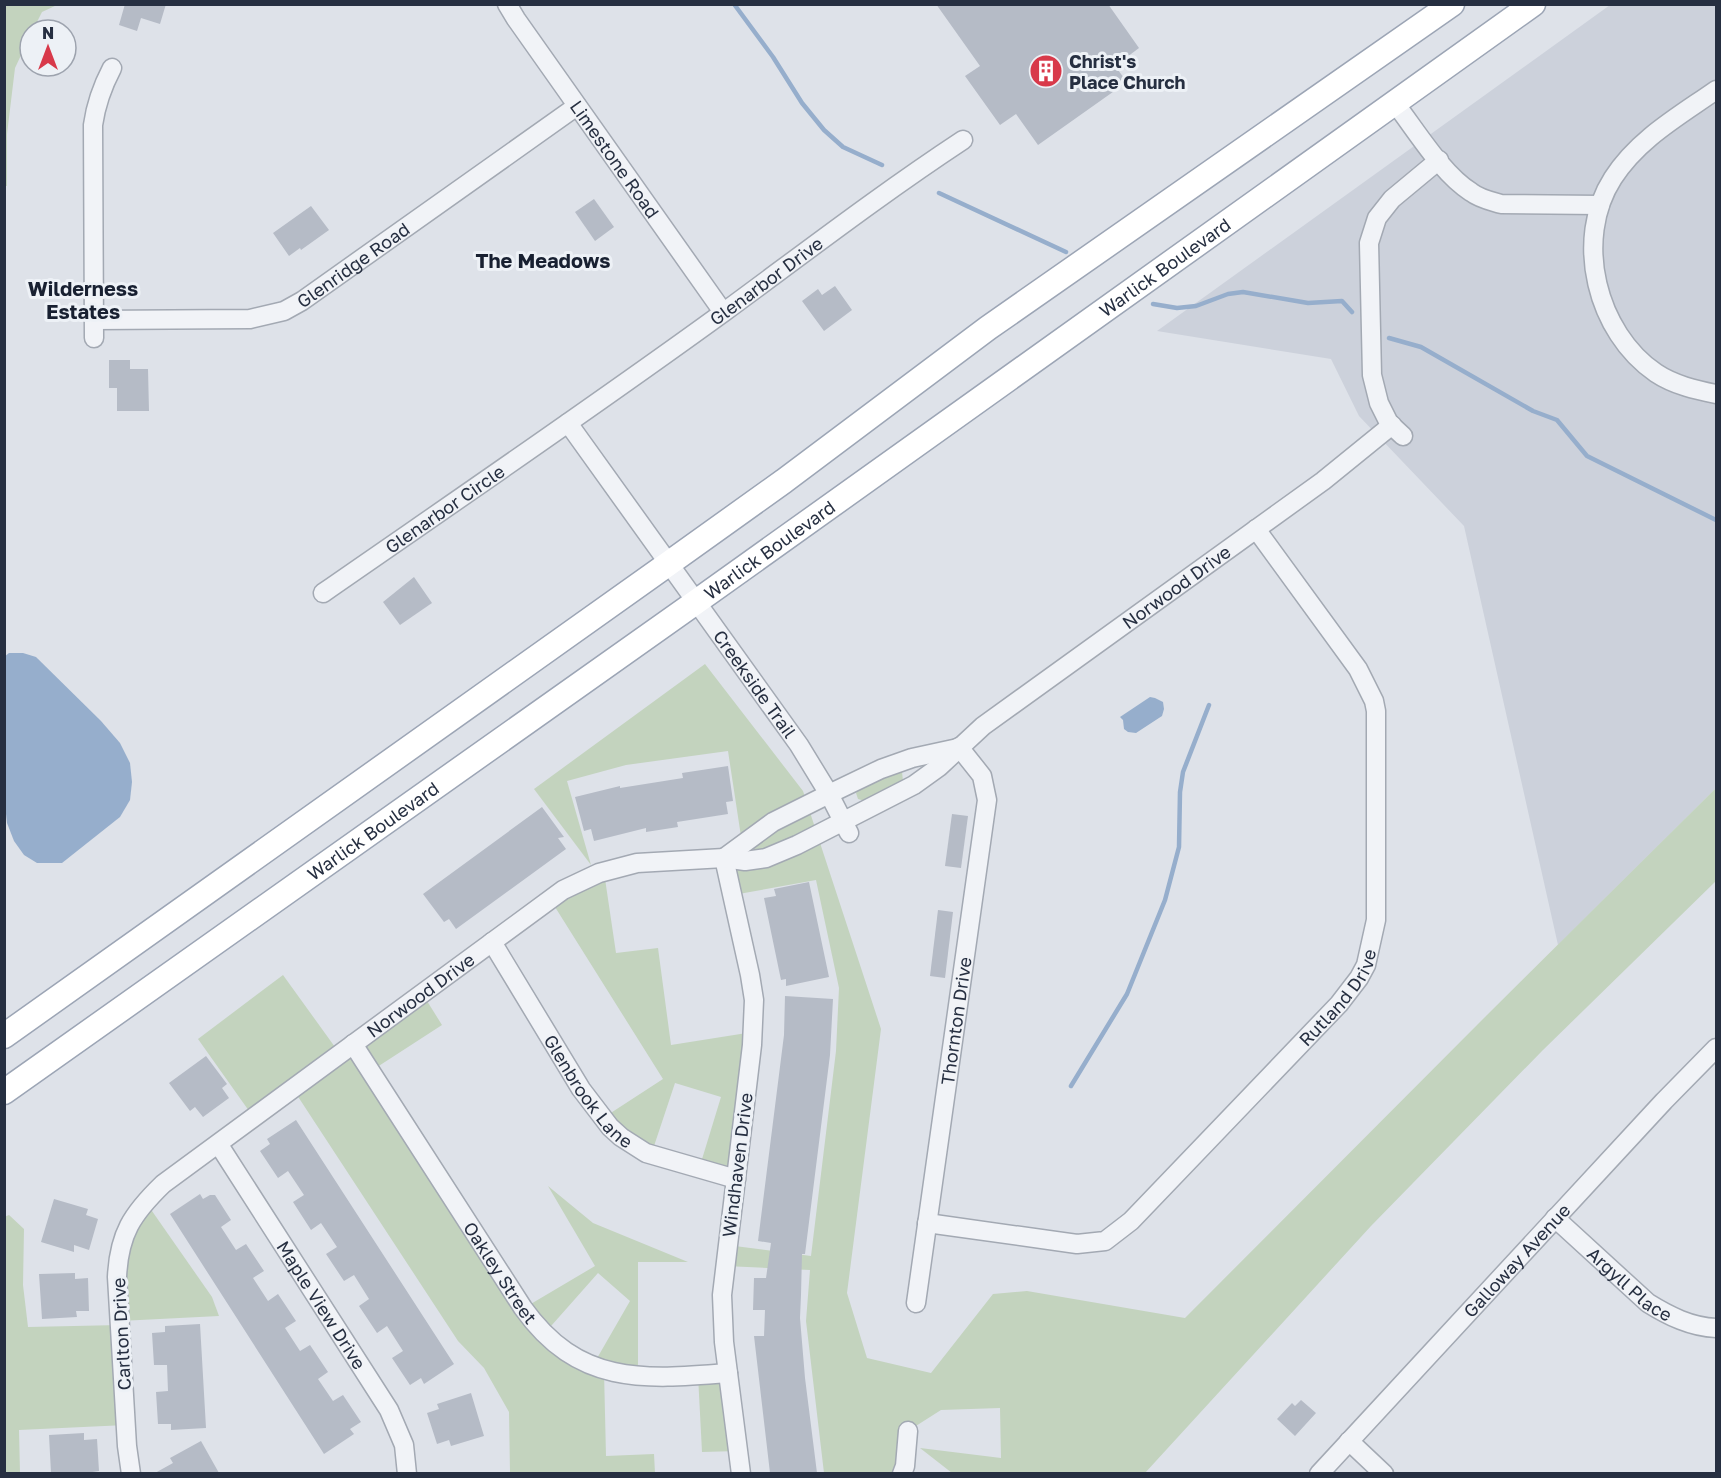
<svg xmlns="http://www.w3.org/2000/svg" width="1721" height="1478" font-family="'Golos Text',sans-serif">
<rect width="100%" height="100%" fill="#dee2e9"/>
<path fill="#ccd1db" d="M1610,5h106v783l-158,157 -94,-419 -105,-110 -28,-57 -174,-28z"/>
<g fill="#c3d3be" fill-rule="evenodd">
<path d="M4,5h53l-15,7 -9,18h-3v6l-15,32 -8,66v52h-3z"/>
<path d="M705,664l98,127 78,238 -34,264 20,65 64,15 62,-79 34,-3 158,27 302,-303 229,-227v93l-174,170 -171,175 -226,247h-193l-32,-25 81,10 -1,-50 -59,2 -33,21 -6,42h-78l-18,-152 4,-51 -85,-4 2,-21 84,11 25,-205 3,-63 -23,-108 -83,15 -9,-37 18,-15 -14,-92 -102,14 -59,16 24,84 -57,-76z"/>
<path d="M897,770l5,2 1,9 -38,20 -7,-2 -2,-6 2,-3z"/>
<path d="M604,872l12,81 42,-5 13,97 82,-13 -17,147 -37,-10 22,-72 -46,-14 -24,72 -48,-37 60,-39 -113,-180z"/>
<path d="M283,975l57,79 82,-61 20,32 -71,46 153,237 71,-42 -47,-80 45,37 95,39h-50v114l-34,-5 2,85 48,-2 1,19h-145l-1,-61 -25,-44 -26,-27 -165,-252 -39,29 -56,-79zM598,1273l32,28 -38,66 -48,-33z"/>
<path d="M145,1201l67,96 7,19 -99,5 -2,-64z"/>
<path d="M9,1215l15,14 -1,56 5,42 92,-2 6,100 -107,5 1,43h-15l-1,-256z"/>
<path d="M728,1373l10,78 -36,1 -4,-77z"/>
</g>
<g fill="#96aecc">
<path d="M9,653h14l13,4 65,64 19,22 10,20 2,19 -2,18 -10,17 -58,46h-25l-13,-8 -10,-14 -7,-18 -3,-27v-139z"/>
<path d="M1150,697l5,1 8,4 1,7 -2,7 -26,17 -8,-1 -4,-3 -1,-9 -3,-3z"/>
</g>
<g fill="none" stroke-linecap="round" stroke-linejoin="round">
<g stroke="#96aecc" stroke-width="4.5">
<path d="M734,4l39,53 29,46 22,27 19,17 39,18"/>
<path d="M939,193l127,59"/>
<path d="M1153,304l24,4 19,-2 32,-12 15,-2 65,11 34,-2 10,11"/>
<path d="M1389,338l32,9 112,64 24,9 30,36 129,64"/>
<path d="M1071,1086l56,-92 38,-94 14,-53 1,-55 3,-20 26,-67"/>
</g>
</g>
<g fill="#b5bbc6">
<path d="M125,4h41l-6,20 -19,-6 -4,13 -18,-6z"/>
<path d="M936,4h172l31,44 -24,18 12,16 -89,63 -22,-31 -16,11 -35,-49 15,-10z"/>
<path d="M594,199l20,28 -19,14 -20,-29z"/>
<path d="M311,206l18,24 -28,20 -1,-2 -11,8 -16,-23z"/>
<path d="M835,286l17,24 -28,21 -22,-30 16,-12 4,6z"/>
<path d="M109,360h21v9h18l1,42h-32v-23h-8z"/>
<path d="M414,577l18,26 -32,22 -17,-23z"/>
<path d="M728,766l5,35 -7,1 2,12 -51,8 1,5 -32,5v-4l-52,13 -3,-12 -7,2 -9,-34 45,-11v2l63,-10 -1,-5z"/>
<path d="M542,807l22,30 -6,1 8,11 -110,80 -7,-10 -5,3 -21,-28z"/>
<path d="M952,814l16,2 -7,52 -16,-2z"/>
<path d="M809,882l20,95 -43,9v-7l-5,1 -17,-82 12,-2 -2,-7z"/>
<path d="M938,910l15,2 -8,66 -15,-2z"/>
<path d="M785,996l48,3 -3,56 -25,199h-3l-1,41 -1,23 5,60 12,95h-47l-16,-137h10l1,-26h-12l1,-32h12l5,-35 -13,-2 26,-206z"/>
<path d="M206,1056l21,28 -5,4 7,10 -26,19 -8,-10 -5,4 -21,-28z"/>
<path d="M296,1120l158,244 -30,20 -3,-6 -11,7 -18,-27 11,-7 -16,-25 -10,7 -18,-27 10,-7 -15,-24 -10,6 -18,-27 11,-7 -16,-24 -10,7 -18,-28 11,-7 -16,-24 -10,7 -18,-27 10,-7 -3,-5z"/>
<path d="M200,1194l3,5 7,-4h5l16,25 -10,7 15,23 10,-6 18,27 -11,7 15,23 10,-7 18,27 -11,7 15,23 10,-6 18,27 -10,7 15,22 10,-6 18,27 -11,7 4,5 -30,20 -154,-240z"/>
<path d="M54,1199l34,10 -2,6 12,4 -9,31 -15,-5v7l-33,-10z"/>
<path d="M75,1273v6l13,-1 1,33h-13l1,6 -35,2 -3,-45z"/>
<path d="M200,1324l6,104 -35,2v-6h-13l-2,-32 12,-1 -1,-26h-13l-2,-32 13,-1v-6z"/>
<path d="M471,1393l13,43 -33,10 -2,-6 -12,4 -10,-31 12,-4 -2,-5z"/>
<path d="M1301,1400l15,13 -21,23 -18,-17 15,-16 3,3z"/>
<path d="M84,1433v7l13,-1 2,32 -13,2h-35l-2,-38z"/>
<path d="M201,1441l18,32h-64l18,-10 -3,-5z"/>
</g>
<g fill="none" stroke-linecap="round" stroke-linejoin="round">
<g stroke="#a3a9b3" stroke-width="21">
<g id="minor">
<path id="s1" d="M507,4l9,15 207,293"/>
<path d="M1716,90c-37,26 -78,49 -103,88 -40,62 -16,155 43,195 18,12 40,17 60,21"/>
<path d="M1394,102c22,28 48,72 77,90 9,7 20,9 30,12l99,1"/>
<path id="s2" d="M94,320l156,-1 34,-8 18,-10 275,-195"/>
<path d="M94,338l-1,-213c3,-21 9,-38 19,-57"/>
<path id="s3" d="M568,423l231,322 30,49 20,39"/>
<path d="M1403,436l-14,-13 -10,-20 -7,-28 -3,-132 8,-25 15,-19 47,-39"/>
<path id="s4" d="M323,593c134,-93 269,-185 401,-281 79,-58 157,-118 239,-172"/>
<path d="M724,858l26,117 4,25 -2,45 -30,250 2,47 17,132"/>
<path d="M724,858l49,-36 56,-28 52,-25 31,-11 46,-10"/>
<path id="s5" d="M492,942l89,147 29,38 11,10 25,16 90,26"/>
<path id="s6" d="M353,1044l170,264c55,77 119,72 205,65"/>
<path id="s7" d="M219,1145l170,265 15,35 3,29"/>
<path id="s8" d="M1555,1218l93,85c21,13 43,24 68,25"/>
<path id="s9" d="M927,1223l150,21 28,-3 26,-20 208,-217 20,-26 7,-13 10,-45v-209l-2,-10 -16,-32 -102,-140"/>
<path id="s10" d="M916,1303l71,-503 -5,-24 -23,-29"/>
<path d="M1349,1441l35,33"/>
<path id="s11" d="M131,1474l-4,-28 -10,-169c2,-43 15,-63 46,-93l400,-294 36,-17 38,-10 87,-5 21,3 21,-3 31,-13 117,-60 25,-18 44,-41 340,-245 69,-56"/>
<path d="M902,1474l3,-8 3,-35"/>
<path id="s12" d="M1319,1474l345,-373 52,-53"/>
</g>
</g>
<g stroke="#9ca5b5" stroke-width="27">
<g id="major">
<path d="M4,1036l664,-472 116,-83 204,-153 464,-324"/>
<path id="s13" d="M4,1092l692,-490 837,-598"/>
</g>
</g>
<use href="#minor" stroke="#f1f3f7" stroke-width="18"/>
<use href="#major" stroke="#fff" stroke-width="24"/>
</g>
<defs>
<g id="building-disc" transform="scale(1.725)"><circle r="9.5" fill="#d8394a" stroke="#edf1f6"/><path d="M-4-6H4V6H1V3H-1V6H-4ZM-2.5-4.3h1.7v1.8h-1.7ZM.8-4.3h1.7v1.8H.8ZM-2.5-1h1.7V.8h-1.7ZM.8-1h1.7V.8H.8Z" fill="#fff"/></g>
</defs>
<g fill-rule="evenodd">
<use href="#building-disc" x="1046" y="71"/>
</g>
<g text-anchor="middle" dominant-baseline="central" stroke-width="6" stroke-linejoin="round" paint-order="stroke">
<g font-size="18" font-weight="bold" fill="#262f41" stroke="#edf1f6" text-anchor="start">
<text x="1069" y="61">Christ's<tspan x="1069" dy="21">Place Church</tspan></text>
</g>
<g font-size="18" fill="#262f41" stroke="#edf1f6">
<text stroke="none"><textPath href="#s1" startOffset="189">Limestone Road</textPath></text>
<text stroke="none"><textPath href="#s2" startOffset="274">Glenridge Road</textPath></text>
<text stroke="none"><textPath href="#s13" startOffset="1424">Warlick Boulevard</textPath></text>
<text stroke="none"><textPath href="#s4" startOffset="542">Glenarbor Drive</textPath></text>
<text stroke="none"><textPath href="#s4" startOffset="148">Glenarbor Circle</textPath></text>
<text stroke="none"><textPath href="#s13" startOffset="938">Warlick Boulevard</textPath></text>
<text stroke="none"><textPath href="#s11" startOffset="1504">Norwood Drive</textPath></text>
<text stroke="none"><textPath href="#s3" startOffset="321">Creekside Trail</textPath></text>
<text stroke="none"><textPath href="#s13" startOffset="452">Warlick Boulevard</textPath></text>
<text stroke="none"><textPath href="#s11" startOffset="624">Norwood Drive</textPath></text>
<text stroke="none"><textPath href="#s9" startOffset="518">Rutland Drive</textPath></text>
<text stroke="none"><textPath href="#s10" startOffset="285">Thornton Drive</textPath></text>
<text stroke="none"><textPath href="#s5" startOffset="178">Glenbrook Lane</textPath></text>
<text transform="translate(737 1165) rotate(-83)">Windhaven Drive</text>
<text stroke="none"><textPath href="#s12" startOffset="291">Galloway Avenue</textPath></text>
<text stroke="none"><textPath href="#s6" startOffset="272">Oakley Street</textPath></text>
<text stroke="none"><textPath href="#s8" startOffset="100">Argyll Place</textPath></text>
<text stroke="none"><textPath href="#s7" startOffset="190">Maple View Drive</textPath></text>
<text transform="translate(121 1334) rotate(-93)">Carlton Drive</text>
</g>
<g font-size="20" font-weight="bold" fill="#182031" stroke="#edf1f6">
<text x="543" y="260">The Meadows</text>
<text x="83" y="288">Wilderness<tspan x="83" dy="23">Estates</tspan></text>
</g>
</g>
<rect width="1721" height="1478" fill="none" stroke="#262f41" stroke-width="12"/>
<g transform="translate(48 48)"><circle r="28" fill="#edf1f6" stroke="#9da3ae" stroke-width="1.5"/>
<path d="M0-4.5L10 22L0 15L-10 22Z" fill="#d8394a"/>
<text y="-9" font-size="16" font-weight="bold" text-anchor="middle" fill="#262f41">N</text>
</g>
</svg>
